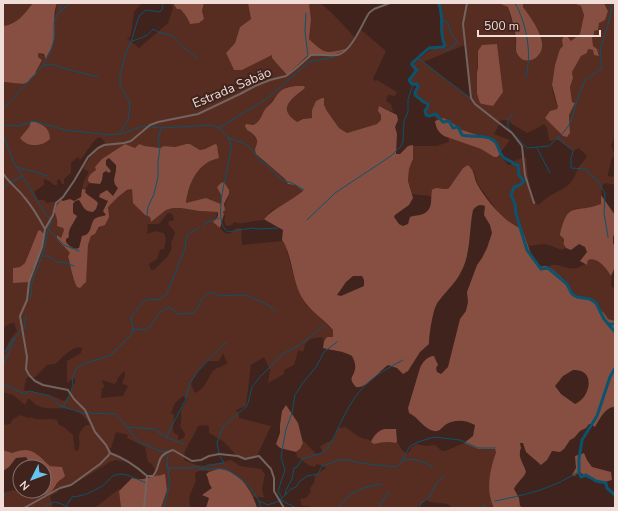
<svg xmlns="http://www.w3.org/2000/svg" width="618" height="511" font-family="'Nunito Sans',sans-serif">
<rect width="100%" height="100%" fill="#3f231c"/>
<g fill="#572c21" fill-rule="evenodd">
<path d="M3,3h30c-9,11 -15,21 -30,23z"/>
<path d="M57,3h85l-8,9 -3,22 -2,4 -3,-1 13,11 29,-25 5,-15 -2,-5c8,3 17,12 19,20l12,-10 2,-10h44l3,16 -11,8 -5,16 -9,10 8,17h8l30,-15v3l2,2 41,-5 12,1 15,-6c-15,6 -22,0 -33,-11l2,-19 -2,-17c3,0 7,-1 10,0 9,4 30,28 37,36l4,-10 26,22 -13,28 2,2 2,-1 20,12 -2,4 -7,-1 -2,6 5,3 2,8 -12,-5 -3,4 3,4v5l-4,4 -30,9 -8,-5 -12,-17 -3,-6v-6l-12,15v4l-9,1 -6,3c-22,-14 -6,-22 8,-34l-1,-2c-18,0 -21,1 -32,15 -2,4 -6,6 -8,10 -3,6 -5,12 -11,14l-1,8 4,6 6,21 23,19 1,3 9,3 8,7 -14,11 -17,7 -8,9 2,1c-10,-1 -24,6 -32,2l-2,3 -6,1 -2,-6 1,-3c-4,-11 2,-13 4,-23l-10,-2 2,3v9l-15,-6 -20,6c2,-17 8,-34 24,-43 3,-1 6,-2 9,-3l-1,-8 -3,-6 -10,5 -5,1 -10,-6h-4l-11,3 -11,-1 -4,2 -15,-2 -6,-2 -4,4 -10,-4 -23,16 -6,7 1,3 -7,5 -2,6 2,2 -4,5v2l-4,-1 2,-8 5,-9 -6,-4 12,-18 10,-5 -1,-4 -4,-4c-9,4 -13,16 -20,23l-2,-3 -7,6v10l-7,6v5h-2l-2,-5 -3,1v5h-3l-5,-4 -5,-2v6l-10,7 4,8h6l3,3 11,-2 3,-1 -3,3 -1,23 6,2 1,2 -3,8 -3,-2 -1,3 13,14 -2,3 4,13v7l11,10 3,-7 -1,-7 3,-27 3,-9 4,-2 13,-17v-10c7,-7 14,-15 24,-18l18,28 1,5 15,-12 7,-2h8l18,3 19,1 -4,10 11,11 4,1 8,-6h4l1,17 40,-4 4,6 9,33 6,16 6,10 26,24 1,7h-7l-3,4 -2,-4 -12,2 -5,5 -1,6 -2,2 -3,-2 -1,1 -4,14 -10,5v4l-16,9 2,-13 -6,-13 -13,8 -5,41 -10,4 3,4v4l32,8 -14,30c-20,8 -18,0 -32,-13 -4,-4 -11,-7 -16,-10v-6l-2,-2 -9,1c-4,11 -15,23 -14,34l12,5 10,1 25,-6 9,6 21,3 4,5 -3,15 2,8h-11l-5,-10 -13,-12 -17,-6 -9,3 -3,-2 -7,1 -4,2 1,8 -7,16 1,11h-29c2,-14 10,-19 1,-32h-7v-6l-3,-6 -4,-2 -3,-15 -18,-9 1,-3 -12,-3 -5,16h-1l1,4 14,10 -9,-2 -6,2 -39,24 -13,4v2l-8,4 3,12h-50v-15l10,-3 13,2 13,5c16,-10 20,-11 23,-30l-12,-1c-13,-12 -19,-21 -38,-13l-9,-3v-25l7,-1 3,-5 7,-4 9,3 2,-1c7,5 18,0 26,3l2,5 5,2 9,8 2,16 3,-1c5,-13 -5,-13 8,-25h4c-17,-31 -45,-5 -60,-26h-2l-3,6 -12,-10 -10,-3c0,-23 -3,-44 14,-61l-3,-8 -5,1 -6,4v-246h14l12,-2 12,-20 -4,-3 1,-3 1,-1 8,4 7,-15v-17zM31,121c10,2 19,6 19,18l-17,7 -13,-8 9,-11zM168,213l4,1 2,5v2h-5l-1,3 7,8 -1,5 -3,5 1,6 -4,8 -14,14h-3l-2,-6 8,-5 3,-9 4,-1 2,-10 -2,-6 -9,-2 -8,3 1,-6 -1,-3 2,-1h10zM40,230l4,4 -3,18 -9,18 -19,-2 7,-1 5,-4 13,-32zM79,347l3,1 -1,5 -14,8v22l5,-4h3v3l-4,10 1,2 -8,7 -9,-4 -31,-7 2,-11 2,-2h7l12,-12 8,-1c8,-6 13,-15 24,-17zM223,353l4,10c-4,4 -11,4 -14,8 -6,8 -8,18 -18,22l-4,-9 4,-9 12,-14h12zM124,371l1,5 -3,7 6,3 -5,10 -22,2 1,-9 3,-3 -2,-2 -1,-4 12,4 3,-2v-3zM183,396l4,3c-2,4 -5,9 -6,13 0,5 1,9 -1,14l5,8 -1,4 -6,2v-5l-4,-2c-2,-5 0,-12 0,-18l-3,-2 4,-10z"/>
<path d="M439,3h59l10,4 8,31 -1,12 26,-13 -18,-30v-4h50l8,3 3,9 -4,19 -9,7 -4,-5 -12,29 -3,20 1,8 5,14 -1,2 -5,1 -7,8 18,18h5l2,-3 -1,-18 6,-12 -3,-1 -2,-15 3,-9 -1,-6 9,-16 6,-3 1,-4 5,1 2,5h4l-2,-6 -4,-3 -1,-10 2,-5 6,-9 5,-2c2,-9 6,-8 -1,-17h11v133l-4,10c3,6 5,9 0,14 0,6 -3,10 -3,16l4,1 3,-3v11l-10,-2 -3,3 -1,18 -15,4 -12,1 -11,34 3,5 -4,2 -17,-6 -17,2 -6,-17 -8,-3 -14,-11 -23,-32 -3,-12 -11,-3 -14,20 -3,1 -9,-1 -6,6v3c-6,-3 -12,-1 -19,-3l-4,-13 1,-12 4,-10v-13h23l13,-4 -1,-5 33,12 10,6 6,2 3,-2 8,10h3l2,-4 13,-4c1,13 3,38 12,48 4,-3 8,-7 13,-10 16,-9 20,-8 27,-27 2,-4 7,-7 9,-12l-8,-8 -6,3 -15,-11 -2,-1 -5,2 -2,-1 -2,-12 -3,-4 -8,5 -9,4 -15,-9 -4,-4 -11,1 3,2 -6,11 16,6 -9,12c-4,-4 -5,-9 -10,-12 -7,-5 -18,-5 -27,-9 -10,-5 -14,-15 -27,-11l-3,-4 -10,-2v-4l3,-5 -6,-2 -1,-4 -6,-3v-4l4,-5 -7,-3 -2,-4 5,-7 -2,-10h2l21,-17 6,1 2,-3 -2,-10zM497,44l6,47 -10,15 -11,-2 -5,-10 1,-43zM465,45l6,53 -48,-36z"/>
<path d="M591,259c7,1 19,10 20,17 1,3 0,8 0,10l4,3v32l-7,-2 -17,-19 -19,-5v-5l-5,-3 -2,-8 -17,-12c11,-8 20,9 37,-3l2,1 1,-5z"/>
<path d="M345,427c7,4 14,12 22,12 9,5 19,1 29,4l1,-2 5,9 5,4 4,-5 -1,-1 7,-4 9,2 9,-1 7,6h3l19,-8 14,6h17l1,2c-5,19 -11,39 -1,57h-43l-4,-4 -18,-2 -3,-2 -11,8h-105l-1,-2h-8l-2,-7 6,-1 5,-6 -1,-4 4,-5 1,-8 11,-7 -1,-1 -8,-3 -3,3c-9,-2 -10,-7 -17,-10l-1,-4c3,-3 8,-8 7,-13l12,13 5,1 2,-4 -2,-3 4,-3 10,-5 4,-11z"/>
<path d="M119,489l2,19h-26l2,-2z"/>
</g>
<g fill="#864f41" fill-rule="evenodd">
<path d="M33,3h24c-5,13 -1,26 -3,38 -1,6 -6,12 -8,18l-2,-5 -5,-1 -1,1v3l4,3 -6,11 -1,4c-4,1 -5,6 -9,8 -3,2 -18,-1 -23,-1v-56c15,-2 21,-12 30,-23z"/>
<path d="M173,3h31l-2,8 2,8 -5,4 -9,1c-1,-4 -7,-13 -10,-15h-3z"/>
<path d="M248,3h61l2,17 -2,19c17,17 19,14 40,9 -17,10 -24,6 -42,8l-20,19 -15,-17v-3l-30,15h-8l-8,-17 9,-10 5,-16 11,-8z"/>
<path d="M498,3h25v4c7,9 18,25 19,36 2,15 -17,24 -24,12 -4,-6 -1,-11 -2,-18 -2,-9 -4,-19 -7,-27l-1,-3z"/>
<path d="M573,3h31l4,8 -3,9 -6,3 -1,7 -4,1v3l-2,2 1,10 4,3 2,7 -5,-1 -1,-5 -5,-1 -1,4 -6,3 -9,16 1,6 -3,9 2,15 3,1 -6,12 1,18 -3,4 -4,-1 -18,-18 5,-7 7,-2 1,-2 -6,-22 3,-20 5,-16 3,-3 -1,-6 2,-5 3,1 4,5 9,-7 4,-19 -3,-9z"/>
<path d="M497,44l6,48 -10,14 -11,-2 -2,-1 -3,-9v-21l1,-6v-16l4,-6z"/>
<path d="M295,86h9l1,2c-13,11 -29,20 -8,34l6,-3 9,-1v-8l4,-9 6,-3h2v7l3,6 12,17 8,5 30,-9 4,-4v-5l-3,-4 1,-5 18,9 1,5 -3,7 2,7 -1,20h4l8,-8 5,-1v14l-4,10 -1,12 5,17 -4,7 -14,10 -1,2 5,7 4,2 5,-2 2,-7c4,-2 9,-1 13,-3 11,-5 7,-15 9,-24 5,-5 11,1 17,-2l14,-20 5,-3c8,8 5,10 9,19 9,16 28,39 45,45l8,22 8,16 8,-1 6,3 13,11 2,7 4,1 1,7 19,5 13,13 4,6 7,2v86c-9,-1 -16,13 -20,20l-4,-3h-2l-3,4 -6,3 -6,7 -4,2 -6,9 -4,3 -8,-1 -5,9 -6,5 -15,-13 -3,-9h-3l1,5c-4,9 3,16 5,24 -3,7 -9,10 -12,17l5,9 1,8 4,2h-30c-9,-18 -4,-38 2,-56l-1,-3h-17l-14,-6 9,-7 2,-11c-10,-5 -20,-6 -30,0 -3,3 -6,7 -11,6 -9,-1 -16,-14 -25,-18l-1,-5 12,-40c2,-5 7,-12 14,-12l4,9 -2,3 1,4 4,2 7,-7 12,-48 6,-8 2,-9 -1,-10 10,-27 5,-7 5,-10 5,-15 -2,-8 -6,-10 1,-9c-5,-2 -8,-1 -12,4 -4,19 -2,42 -11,60 -6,13 -16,21 -24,32 -5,6 -9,33 -9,42l-9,8 -12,19 -5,3 -6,-6 -9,-3c-9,6 -21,24 -32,22 -9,-9 -2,-10 -1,-18 1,-5 -1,-9 -3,-13 -11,-6 -18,-5 -29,-8l1,-7 3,-4h6v-7c-10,-12 -24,-19 -32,-34 -9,-17 -9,-42 -19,-56l1,-10 -16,-9 -3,-2c11,-12 26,-17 39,-28l-8,-6 -7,-1 -3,-5 -29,-25 -1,-4c0,-3 2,-5 2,-7 1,-6 -6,-11 -10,-13l-2,-4 1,-2 7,1c6,-2 8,-8 11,-14 2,-4 6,-6 9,-10 7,-11 9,-13 22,-15zM353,276h9l2,4v6l-23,10 -4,-1 9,-13zM573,370c24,-1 17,28 2,34l-14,-10 -6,-8 8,-10z"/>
<path d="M443,118l5,2 14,10 28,9 6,4 6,10 -5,4h-3l-13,-8 -37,-13c-6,-4 -8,-8 -9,-15z"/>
<path d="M31,121c10,2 19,6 19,18 -9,8 -22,9 -30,-1l9,-11z"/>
<path d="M125,144l10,4 4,-4 6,2 15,2 4,-2 11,1 11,-3h4l10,6 5,-1 10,-5 2,1 2,13c-3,1 -6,2 -9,3 -16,9 -22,26 -24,42l20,-5 15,6v-9l-4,-8 4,-4 3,-1 5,8v4l-5,10 1,6 -2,2 1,2 -4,14 -7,-6 5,-6v-4l-19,-1 -18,-3h-8l-7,2 -15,12 -1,-5 -5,-2 -12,-12 -1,-14 -5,1 -9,7 -10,10 1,10 -4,8 -6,2 -4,7 -4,2 -3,9 -2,37 -6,6 -3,-1c-5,-10 -6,-20 -9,-31l2,-3 -13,-14v-4l4,3 3,-8 -1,-2 -6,-2c2,-13 -8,-12 4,-26l2,1 7,-2 4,2 7,-4 1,-8 4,1 -1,2c4,5 9,6 13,11l-2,6 -3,3c-10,-1 -9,-5 -14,-12l-4,1 -2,3v9l4,3c-3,7 -10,14 -8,21l-3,2v3c3,4 8,8 13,6l3,-12c2,-1 5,-1 6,-3 4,-4 3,-13 8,-15 3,-2 6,-1 10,-3l-3,-4 5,-10 -9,-4 1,-3 7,-4 6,6 5,-8c-8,-8 -1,-12 -2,-23l-7,-7 -3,2v5l5,6 -2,2 -3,-2 -3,2 -1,7 -2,4 -10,-1 -2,-2c0,-6 4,-8 8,-11l-1,-3 7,-8z"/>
<path d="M601,195l14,20v17l-2,5v6l2,4v20l-4,9c-4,-7 -14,-20 -23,-16l-1,5 -7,-4 7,-9 -2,-5 -6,-3 -8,6 -5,-2 -3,-5 1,-1v-3l-4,-4c8,-35 14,-21 41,-31z"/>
<path d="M40,230l4,4 -3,18 -5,10 -2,6 -2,2 -2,12 -17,1v-15l7,-1 5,-4 13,-32z"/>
<path d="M286,405l12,18 5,20 -3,6 -4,3 -16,-4 -4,-4 4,-11v-8l2,-14z"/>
<path d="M384,429h12l1,12 -1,2c-8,-2 -14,-1 -22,1l-3,-2c2,-5 6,-11 13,-13z"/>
<path d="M3,450l9,3c19,-8 25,1 38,13l12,1 3,9c-2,3 -5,3 -7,6 -3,3 -1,2 -4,6 -6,10 -17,8 -26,5v-2h16v-24h-12l-6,-10 -10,1 -7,9 -6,4z"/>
<path d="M584,453l3,7 5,7 19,5 1,8 -11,3 -8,-4 -7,-2 -6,-5 -6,4 -2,-1 4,-7 -1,-12z"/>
<path d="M218,469c21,1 34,21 39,39h-51l3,-10 -7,-3 10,-7c-4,-5 -3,-9 -6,-14l3,-2z"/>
<path d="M164,474h1l2,16 -6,18h-40l-2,-17 13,-13c9,3 14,0 23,-2 3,-1 6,0 9,-2z"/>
</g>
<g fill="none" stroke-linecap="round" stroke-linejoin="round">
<g stroke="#0c536d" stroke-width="1">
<path d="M60,3l1,7"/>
<path d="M515,3c12,22 17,50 11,74"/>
<path d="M306,13l-1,18 3,25"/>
<path d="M441,19l7,4 3,11 7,8 -14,10"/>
<path d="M132,41c9,-3 15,-4 21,-12l5,3 15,4 12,13 13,9"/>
<path d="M418,58l52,40"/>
<path d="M44,65l10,-1 8,4 36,9"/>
<path d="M3,109l39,-42 9,-16 3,-12v-16l3,-8 8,-8 6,-4"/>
<path d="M513,114l-5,5v9l19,20 22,-2 14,-13 6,-8 4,-9 3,-13 9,-23 16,-11 1,-3 -2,-16 8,-25 4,-18 -1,-4"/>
<path d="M3,125l16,1 15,-5 31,9 45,5 14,-2 19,-7 18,2 51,-3c10,4 18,11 19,22 -1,19 -21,74 -3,85l23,-4 9,1 18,-1"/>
<path d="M219,128l49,-30 41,-36 25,-5"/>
<path d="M121,132l7,-12 2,-15 -2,-6 -8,-13v-11l5,-20 6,-13 7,-23 2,-4 6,-5 14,2 3,-4 -1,-5"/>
<path d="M3,135l11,28 19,30 11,19 8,9 -4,9 -4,20 -13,35 1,6 -2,8"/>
<path d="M228,138l13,4 6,3 6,6 6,9 7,4 16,16 10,3 12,7"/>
<path d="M558,138l15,13 -2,7v10l15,1 5,7 4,1 10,16 -1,20 4,24"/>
<path d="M537,148l13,25"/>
<path d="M17,167c10,3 21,5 30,9"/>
<path d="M3,188l8,-6 11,-6"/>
<path d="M147,216l1,-9 6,-13 4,-17v-16l2,-13 -2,-8 3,-12"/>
<path d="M307,220l28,-27 56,-37 10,-10 2,-5 1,-20 4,-9v-13l5,-14"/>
<path d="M203,225l5,-3 11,-4"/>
<path d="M48,229l16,16 15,6"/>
<path d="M42,256h6l11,7 4,-1 11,4"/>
<path d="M133,329l12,1 3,-1 12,-17 10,-5 7,7c5,0 11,0 16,-1 7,-3 5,-16 18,-21l10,4 21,-1 7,1 15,7 12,8"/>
<path d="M3,353l5,-6 5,-8 2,-1"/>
<path d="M3,366l12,-28 9,-10 2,-13"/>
<path d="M3,384l22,10 4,-3 22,5 9,10 23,7 33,1 22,27 22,10 7,1 1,2 -1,9 3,19 -6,26"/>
<path d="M63,407l8,-15 2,-8 -1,-6 4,-9 7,-5 28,-9 21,-21 1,-5 -2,-12 11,-14 6,-4 10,1 8,-5 19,-46 1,-11 2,-4 11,-6"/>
<path d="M127,427l27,2 12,8 18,7"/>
<path d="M166,437l19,-36 5,-18 9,-13 27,-28"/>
<path d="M219,453l-2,-10 6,-16 14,-13 9,-7 2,-4 4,-16 8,-10 23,-23 18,-10 24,-19"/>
<path d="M403,458l3,2c9,-2 20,2 27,8"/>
<path d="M167,468h24l5,-2 7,4 18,-2 7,2 13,9 9,8 9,14 9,4 11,-4 12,-12 5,-2 3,-5 8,-6 11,-2 4,-8 17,-6h10l11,3 37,4 3,-3 10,-18 8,-4 16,-5 26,3 18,8h17"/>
<path d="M200,469l8,-4 16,-2 -4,-7"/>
<path d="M285,495l1,-5 6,-11 2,-11 3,-1 5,-8 20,-6 5,-4c7,-10 11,-22 17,-33 16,-31 29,-40 59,-56"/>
<path d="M282,498l-4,-7 7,-21 -4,-13 1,-6 4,-22 6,-16 3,-18 7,-11 14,-17 8,-15 13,-10"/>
<path d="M3,500l2,-7"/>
<path d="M281,500l15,8"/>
<path d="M259,501l1,5 3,2"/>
<path d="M495,501c19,-4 40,-8 58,-16 9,-3 17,-9 26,-13"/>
<path d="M66,506l6,-9c12,-1 20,-5 30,-11 8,-5 8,-12 20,-12 8,1 17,6 24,9"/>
<path d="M44,508c11,-10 14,-5 26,0"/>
<path d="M338,508c15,-18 21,-20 44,-24"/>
<path d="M378,508l11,-17"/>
<path d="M419,508l2,-5 8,-5 7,-14 8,-9"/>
<path d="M480,508l6,-3"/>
</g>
<g stroke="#0c536d" stroke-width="3">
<path d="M440,3l-1,2c6,12 -1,28 6,40l-2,2 -14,1 -17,15v2l5,5 -8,10 3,4h5l1,3 -3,5v3c2,2 10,8 13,9v2l-3,5 1,4 3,1 7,-2 7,8 6,-1 4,7 5,-1 4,8c10,3 27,-2 34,8 3,4 3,10 7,14 4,4 8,3 11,7l4,1 1,10 5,6 -4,4 -6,2 -3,8 4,9 1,10 11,36 14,19 7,-1 19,16 5,10 5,3 13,2 6,4 8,16 11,13"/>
<path d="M609,324h6"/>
<path d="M615,368l-5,9 -13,39 -15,24 -3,19v14l2,4 5,-2 10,6 10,2 1,5 8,7"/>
</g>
<g stroke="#736460" stroke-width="2">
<path d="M467,3l-4,21 8,74 4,6 37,29 10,13 3,29 9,28"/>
<path d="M3,173c3,7 16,17 21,24 8,9 15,21 21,32"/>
<path d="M110,453l-4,-8 -11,-13 -10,-22 -11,-11 -6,-9 -25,-5 -8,-4 -6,-6 -3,-6 1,-12 -7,-41 7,-16 2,-18 13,-35 3,-18 8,-14 3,-12 7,-6 11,-16 14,-24 10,-9 6,-3 20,-2 7,-2 19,-16 8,-3 40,-8 42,-20 15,-8 15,-6 16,-4 8,-6 17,-15c9,-1 18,1 26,0 14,-2 25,-31 32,-42l5,-4 16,-6"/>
<path d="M110,453c14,5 26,13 37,23"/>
<path d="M147,476h6c9,-11 1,-20 20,-26l19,11 9,-1 8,-4 10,-2 19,2 7,3 14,-3 12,13 3,9v13l10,17"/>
<path d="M24,508l36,-20 11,-3 29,-21 8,-8 2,-3"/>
<path d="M144,508l3,-32"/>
</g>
</g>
<g text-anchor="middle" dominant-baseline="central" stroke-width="4" stroke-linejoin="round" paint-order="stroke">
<g font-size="13" fill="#f0ddd8" stroke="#3f231c">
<text transform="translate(232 88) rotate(-23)">Estrada Sabäo</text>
</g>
</g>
<rect width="618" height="511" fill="none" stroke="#f0ddd8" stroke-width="8"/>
<g transform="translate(32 479) rotate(228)"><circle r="19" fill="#3f231c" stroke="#866d67"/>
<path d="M0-3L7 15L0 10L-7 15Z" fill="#65c5ee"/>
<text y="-6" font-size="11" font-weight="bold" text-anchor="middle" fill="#f0ddd8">N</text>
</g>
<path d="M478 30v6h122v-6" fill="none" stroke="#f0ddd8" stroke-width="2"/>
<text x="484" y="30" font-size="12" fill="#f0ddd8" stroke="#3f231c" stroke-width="3" paint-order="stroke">500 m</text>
</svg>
